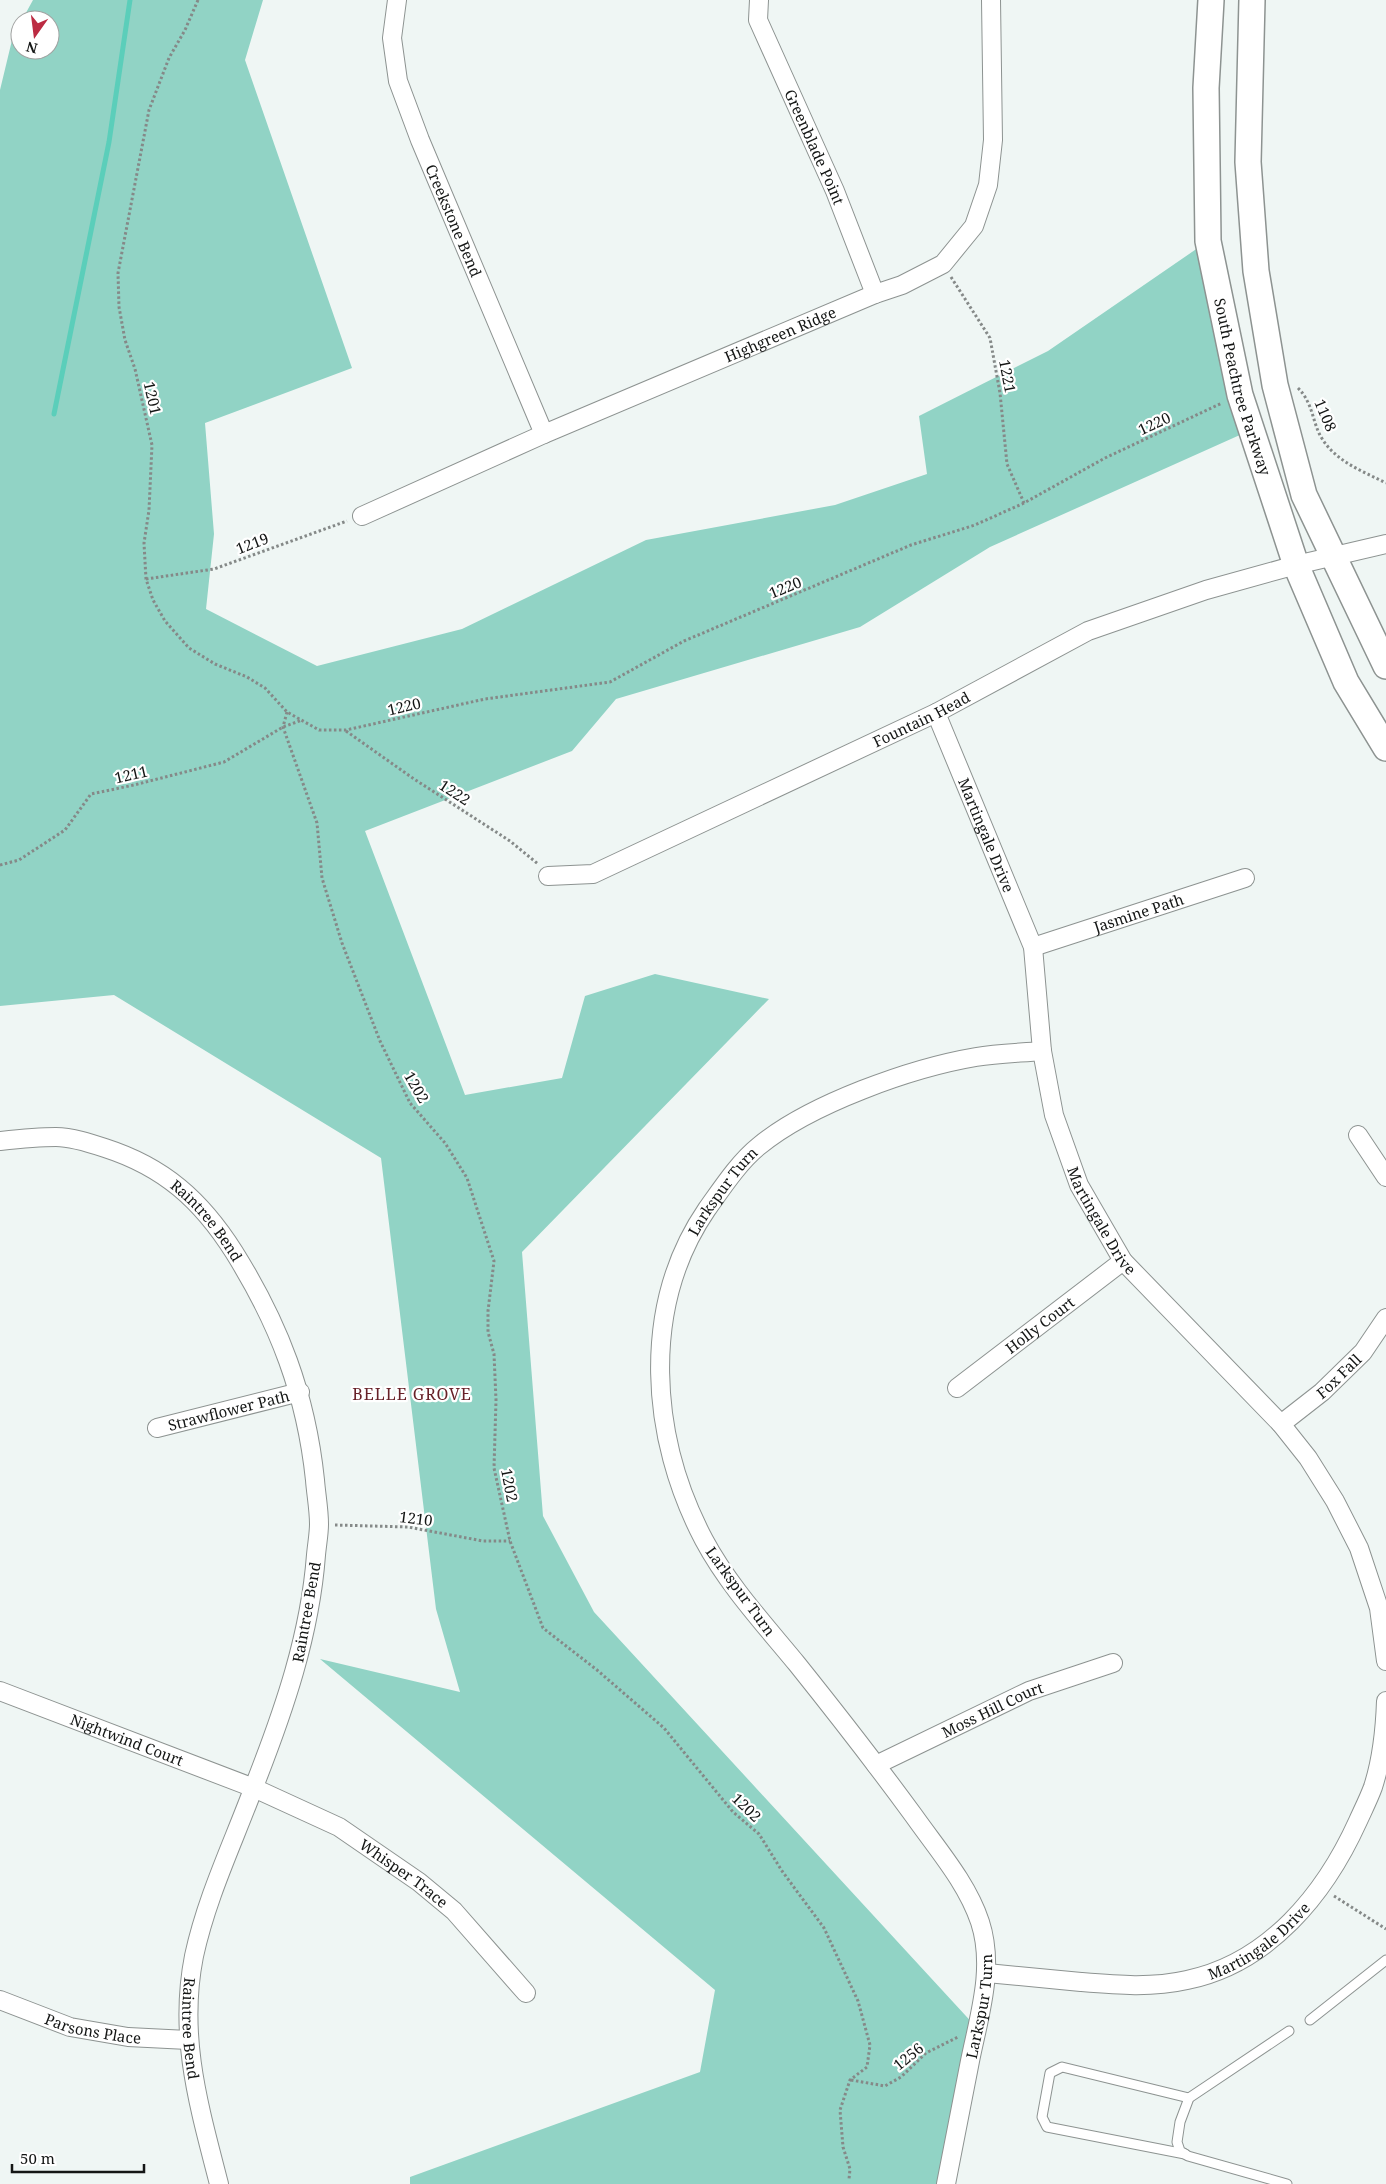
<svg xmlns="http://www.w3.org/2000/svg" width="1386" height="2184" font-family="'Noto Serif',serif">
<rect width="100%" height="100%" fill="#eff6f4"/>
<path fill="#91d3c5" d="M33,0h230l-18,60 107,308 -147,55 9,111 -8,75 111,57 145,-37 184,-89 189,-35 92,-31 -8,-58 129,-65 160,-110 43,189 -261,117 -130,80 -244,72 -44,52 -207,80 100,264 97,-17 23,-82 70,-22 114,25 -247,253 21,264 51,96 383,416 -31,156h-536v-7l290,-105 15,-82 -395,-331 140,33 -24,-83 -55,-451 -267,-163 -114,11v-916l13,-54 7,-12v26h30v-30h-28z"/>
<g fill="none" stroke-linecap="round" stroke-linejoin="round">
<path stroke="#5bceba" stroke-width="5" d="M54,414l55,-272 21,-142"/>
<g stroke="#8d9391" stroke-width="11">
<g id="lane">
<path d="M1310,2020l76,-60"/>
<path d="M1185,2154l-138,-27 -5,-10 8,-44 12,-6 127,31"/>
<path d="M1287,2184l-99,-28 -8,-5 -3,-9 3,-20 9,-24 100,-67"/>
</g>
</g>
<g stroke="#8d9391" stroke-width="20">
<g id="street">
<path id="s1" d="M397,0l-5,38 6,43 22,59 124,294"/>
<path id="s2" d="M759,0l-1,20 77,171 40,103"/>
<path id="s3" d="M362,516l182,-82 331,-140 27,-9 41,-21 31,-38 14,-41 5,-45 -2,-140"/>
<path id="s4" d="M936,713l97,234 9,104 12,64 25,70 44,76 158,163 27,34 27,43 24,47 20,60 7,53"/>
<path id="s5" d="M548,876l45,-2 343,-161 152,-82 118,-41 90,-25 90,-21"/>
<path id="s6" d="M1033,947l212,-69"/>
<path d="M1358,1135l28,42"/>
<path id="s7" d="M0,1141c18,-2 38,-4 56,-4 16,0 34,6 49,11 59,19 96,52 129,104 45,72 72,142 81,228 1,14 4,29 4,44 0,10 -2,20 -3,31 -6,80 -32,155 -61,229 -21,57 -48,112 -61,172 -16,81 5,150 25,228"/>
<path id="s8" d="M957,1388l166,-127"/>
<path id="s9" d="M1281,1424l41,-32 41,-40 23,-34"/>
<path id="s10" d="M157,1428l143,-36"/>
<path id="s11" d="M0,1691l254,97 85,39 80,55 35,29 72,82"/>
<path id="s12" d="M876,1765l153,-74 84,-28"/>
<path id="s13" d="M987,1973c32,3 63,6 94,9 36,3 71,6 106,-2 82,-17 138,-86 171,-159 5,-11 11,-23 15,-34 9,-28 12,-57 13,-86"/>
<path id="s14" d="M0,2000l70,27 58,10 60,3"/>
<path id="s15" d="M946,2184c8,-41 16,-82 24,-123 9,-45 25,-93 10,-139 -13,-39 -42,-72 -66,-106 -38,-52 -77,-102 -117,-152 -32,-39 -69,-79 -93,-124 -54,-102 -64,-233 3,-331 15,-21 32,-47 52,-63 51,-42 152,-78 217,-89 22,-4 44,-4 66,-6"/>
</g>
</g>
<g stroke="#8d9391" stroke-width="28">
<g id="secondary">
<path id="s16" d="M1211,0l-5,88 2,153 32,154 56,170 50,117 40,66"/>
<path d="M1252,0l-4,162 8,109 19,114 29,110 82,171"/>
</g>
</g>
<g stroke="#858988" stroke-width="3" stroke-dasharray="2.5 2.5" stroke-linecap="butt">
<path d="M198,0l-13,30 -16,28 -20,52 -31,163 1,34 6,33 10,29 17,76 -3,65 -5,33 2,36 7,21 12,21 24,27 26,16 32,13 18,11 22,24 32,18h27l139,-31 125,-17 74,-41 227,-96 64,-20 49,-22 81,-45 117,-55"/>
<path d="M951,277l39,61 10,55 7,71 17,39"/>
<path d="M1298,388c15,15 14,33 23,49 14,24 41,34 65,46"/>
<path d="M146,579l68,-10 133,-48"/>
<path d="M287,712l-4,15 34,96 5,55 20,65 38,98 30,62 35,40 22,35 27,83 -6,50v21l6,22 2,46 -2,68 16,73 33,87 54,42 67,58 69,84 26,22 23,37 42,57 34,73 12,44 -3,22 -17,13 -10,30 3,37 7,22 -1,10"/>
<path d="M346,731l68,48 96,62 28,23"/>
<path d="M0,865l19,-5 46,-30 26,-36 43,-9 90,-23 59,-35 19,-7"/>
<path d="M335,1525l73,2 75,14h27"/>
<path d="M1334,1896l52,33"/>
<path d="M851,2080l34,6 16,-9 25,-24 32,-16"/>
</g>
<use href="#lane" stroke="#fff" stroke-width="9"/>
<use href="#street" stroke="#fff" stroke-width="18"/>
<use href="#secondary" stroke="#fff" stroke-width="25"/>
</g>
<g text-anchor="middle" dominant-baseline="central" stroke-width="4.5" stroke-linejoin="round" paint-order="stroke">
<g font-size="15" fill="#141615" stroke="#fff">
<text stroke="none"><textPath href="#s2" startOffset="159">Greenblade Point</textPath></text>
<text stroke="none"><textPath href="#s1" startOffset="232">Creekstone Bend</textPath></text>
<text stroke="none"><textPath href="#s3" startOffset="456">Highgreen Ridge</textPath></text>
<text transform="translate(1008 376) rotate(79)">1221</text>
<text stroke="none"><textPath href="#s16" startOffset="391">South Peachtree Parkway</textPath></text>
<text transform="translate(153 398) rotate(77)">1201</text>
<text transform="translate(1326 415) rotate(67)">1108</text>
<text transform="translate(1154 423) rotate(-25)">1220</text>
<text transform="translate(252 543) rotate(-21)">1219</text>
<text transform="translate(785 587) rotate(-22)">1220</text>
<text transform="translate(404 706) rotate(-13)">1220</text>
<text stroke="none"><textPath href="#s5" startOffset="408">Fountain Head</textPath></text>
<text transform="translate(131 774) rotate(-13)">1211</text>
<text transform="translate(455 792) rotate(33)">1222</text>
<text stroke="none"><textPath href="#s4" startOffset="132">Martingale Drive</textPath></text>
<text stroke="none"><textPath href="#s6" startOffset="111">Jasmine Path</textPath></text>
<text transform="translate(417 1087) rotate(60)">1202</text>
<text stroke="none"><textPath href="#s15" startOffset="1110">Larkspur Turn</textPath></text>
<text stroke="none"><textPath href="#s4" startOffset="539">Martingale Drive</textPath></text>
<text stroke="none"><textPath href="#s7" startOffset="234">Raintree Bend</textPath></text>
<text stroke="none"><textPath href="#s8" startOffset="104">Holly Court</textPath></text>
<text stroke="none"><textPath href="#s9" startOffset="75">Fox Fall</textPath></text>
<text stroke="none"><textPath href="#s10" startOffset="74">Strawflower Path</textPath></text>
<text transform="translate(510 1485) rotate(79)">1202</text>
<text transform="translate(416 1518) rotate(7)">1210</text>
<text transform="translate(741 1591) rotate(54)">Larkspur Turn</text>
<text transform="translate(306 1612) rotate(-80)">Raintree Bend</text>
<text stroke="none"><textPath href="#s12" startOffset="129">Moss Hill Court</textPath></text>
<text stroke="none"><textPath href="#s11" startOffset="136">Nightwind Court</textPath></text>
<text transform="translate(747 1807) rotate(44)">1202</text>
<text stroke="none"><textPath href="#s11" startOffset="445">Whisper Trace</textPath></text>
<text stroke="none"><textPath href="#s13" startOffset="284">Martingale Drive</textPath></text>
<text stroke="none"><textPath href="#s15" startOffset="181">Larkspur Turn</textPath></text>
<text stroke="none"><textPath href="#s14" startOffset="98">Parsons Place</textPath></text>
<text stroke="none"><textPath href="#s7" startOffset="1089">Raintree Bend</textPath></text>
<text transform="translate(908 2056) rotate(-39)">1256</text>
</g>
<g font-size="16" letter-spacing="1" fill="#672128" stroke="#fff">
<text x="412" y="1394">BELLE GROVE</text>
</g>
</g>
<g transform="translate(35 35) rotate(194)"><circle r="24" fill="#ffffff" stroke="#a1a2a1"/>
<path d="M0-4L9 19L0 12L-9 19Z" fill="#bc2b42"/>
<text y="-8" font-size="14" font-weight="bold" text-anchor="middle" fill="#141615">N</text>
</g>
<path d="M12 2164v8h132v-8" fill="none" stroke="#141615" stroke-width="2.5"/>
<text x="20" y="2164" font-size="15" fill="#141615" stroke="#ffffff" stroke-width="4" paint-order="stroke">50 m</text>
</svg>
